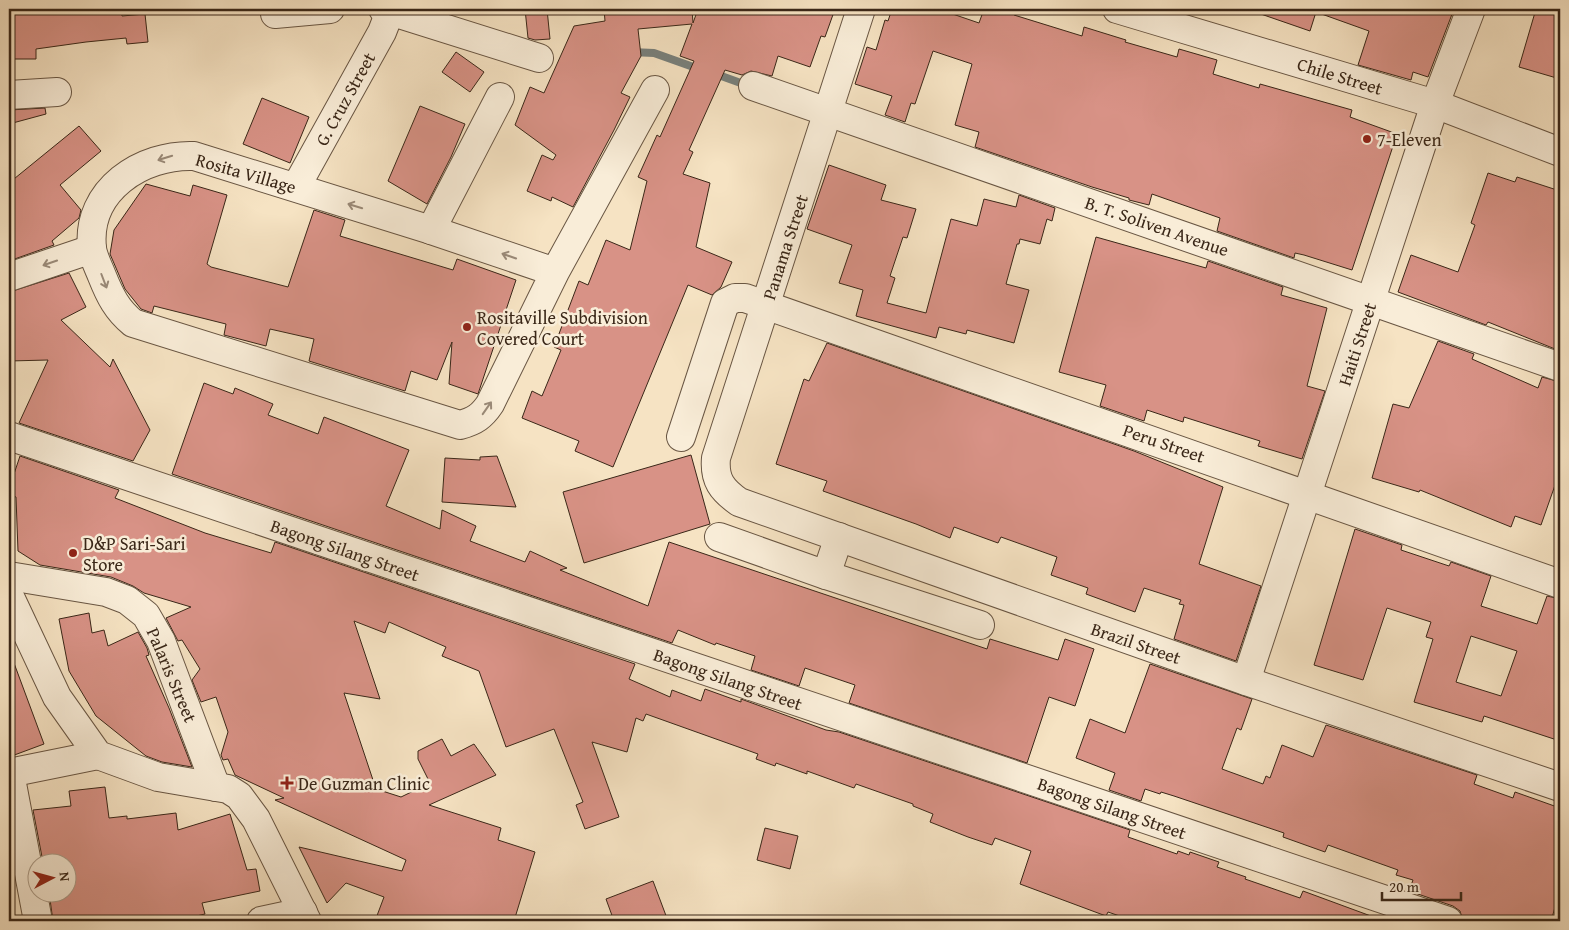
<svg xmlns="http://www.w3.org/2000/svg" width="1569" height="930" font-family="'Gentium Book Plus',serif">
<rect width="100%" height="100%" fill="#f6e3c3"/>
<filter id="stains"><feTurbulence type="fractalNoise" baseFrequency=".004" numOctaves="4"/><feColorMatrix values="0 0 0 0 .2 0 0 0 0 .09 0 0 0 0 .02 0 0 0 .5 -.17"/></filter>
<radialGradient id="worn" r=".72"><stop offset=".6" stop-color="#630" stop-opacity="0"/><stop offset="1" stop-color="#630" stop-opacity=".3"/></radialGradient>
<g fill="none" stroke-linecap="round" stroke-linejoin="round">
<g stroke="#78807c" stroke-width="8">
<path d="M631,52l23,1 45,16"/>
<path d="M713,73l36,13"/>
</g>
</g>
<g fill="#d89286" stroke="#3a2718" fill-rule="evenodd">
<path d="M11,9h78l1,4 31,-3 1,6 23,-2 3,28 -21,2 -1,-6 -40,4 -50,7v10h-27v-25h4z"/>
<path d="M525,9h22l3,30 -15,1 -7,-2z"/>
<path d="M604,9h88l1,14 5,-14h137l-10,28 -4,-1 -11,31 -32,-11 -6,20 -21,-5 -9,4 -17,-5 -36,80 4,2 -10,22 27,9 -14,64 36,15 -11,25 -9,8 -24,-10 -75,182 -38,-16 4,-10 -57,-23 10,-27 10,5 19,-46 -7,-3 25,-66 9,4 18,-45 24,10 17,-69 -9,-4 19,-42 3,2 34,-76 -14,-5 12,-32 -54,5 3,27 -20,37 9,4 -16,33 -41,77 -21,-10 -1,4 -24,-10 15,-36 11,5 3,-5 -41,-30 15,-38 14,6 30,-67 31,-5z"/>
<path d="M892,9h46l41,14 5,-14h32l-2,6 68,21 2,-9 42,13 -1,2 52,15 2,-8 38,11 -4,14 46,14 1,-4 92,26 -2,7 47,17 -45,136 -48,-15 -9,-2 -1,5 -77,-27 3,-13 -68,-24 -3,11 -20,-5v-2l-37,-11 -117,-40 4,-15 -24,-7 17,-61 -39,-13 -18,53 -4,-1 -6,19 -20,-7 7,-19 -37,-12 12,-37 9,3 9,-30 3,1z"/>
<path d="M1255,9h199l-26,68 -15,-5 -2,8 -53,-15 11,-34 -53,-19 -6,19 -55,-19z"/>
<path d="M1536,9h24v70l-41,-12z"/>
<path d="M456,52l28,20 -14,20 -28,-20z"/>
<path d="M262,98l47,19 -19,46 -47,-19z"/>
<path d="M420,106l45,18 -14,33 -24,47 -39,-23z"/>
<path d="M45,108l1,6 -37,10v-14z"/>
<path d="M79,126l22,25 -41,34 21,25 -2,8 -27,23 2,4 -45,16v-78z"/>
<path d="M829,165l57,20 -5,15 35,9 -9,29 -4,-1 -13,39 5,2 -8,25 39,10 25,-94 26,7 7,-27 32,8 3,-12 36,13 -3,13 -5,-2 -7,25 -20,-5 -1,5h-2l-11,40 23,6 -15,53 -47,-13 -1,4 -27,-7 -3,11 -80,-22 7,-26 -24,-7 13,-38 -45,-16z"/>
<path d="M1488,173l27,9 2,-5 43,14v160l-72,-29 -2,3 -88,-33 13,-37 47,17 17,-47 -4,-2z"/>
<path d="M146,184l44,12 3,-11 34,10 -20,69 4,3 77,20 26,-77 31,10 -5,16 113,34 4,-11 59,21 -38,114 -29,-10 3,-42 -15,38 -26,-9 -6,20 -96,-30 5,-22 -44,-10 -4,17 -42,-11 2,-11 -72,-18 -2,7 -11,-4 -16,-20 -15,-35 4,-24z"/>
<path d="M1096,237l110,31 2,-7 75,26 -2,8 46,13 -20,78 18,5 -23,68 -44,-13 2,-5 -76,-24 -1,5 -36,-12 -3,11 -44,-15 6,-21 -47,-13z"/>
<path d="M69,273l17,34 -25,13 49,47 3,-8 37,71 -17,31 -114,-38 29,-63 -39,1v-69z"/>
<path d="M1438,341l36,13 -2,5 66,29 4,-11 18,5v89l-19,54 -26,-9 -4,11 -91,-37 -1,2 -47,-14 21,-74 16,4z"/>
<path d="M827,343l307,108 89,36 -24,77 62,22 -25,75 -62,-22 10,-34 -5,-1 2,-4 -37,-12 -9,24 -49,-18 2,-6 -37,-13 6,-18 -56,-20 -3,6 -44,-16 -4,11 -34,-14 -93,-33 4,-10 -51,-17 28,-85 5,2z"/>
<path d="M204,383l29,11 2,-6 38,16 -5,11 50,19 6,-17 85,33 -23,56 54,23 2,-19 34,16 -6,15 55,21 5,-11 37,17 -7,2 88,36 21,-64 318,107 3,-10 68,21 7,-21 29,10 -19,57 -26,-9 -22,66 -178,-60 6,-18 -50,-17 -6,18 -48,-16 4,-14 -39,-13 -1,2 -37,-15 -6,13 -500,-169z"/>
<path d="M691,455l19,69 -126,39 -21,-71z"/>
<path d="M20,456l99,34 -4,8 90,35 66,20 4,-11 360,122 -6,15 41,18 2,-7 29,11 4,-12 36,13v-3l85,31 13,2 291,98 -2,7 49,17 1,-3 11,4 1,-3 29,10 -2,5 29,10 -1,2 55,19 3,-7 76,28 -1,2h-244l-26,-9 -2,4 -86,-32 11,-33 -36,-13 -3,7 -24,-8 -38,-15 3,-8 -20,-8v-2l-57,-20 -2,4 -47,-17v3l-31,-11 -1,3 -19,-7 2,-5 -112,-40 -3,7 -7,-3 -9,34 -35,-10 27,75 -34,12 -9,-24 7,-3 -29,-73 -48,18 -27,-76 -37,-15 4,-9 -57,-25 -4,11 -31,-12 26,78 -36,-6 32,96 25,8 29,-14 -12,-24v-8l24,-12 9,17 23,-12 22,31 -67,30 72,23 -3,12 37,12 -21,69h-139l9,-24 -38,-14 -19,20 -28,-56 103,24 4,-11 -131,-60 9,-2 -49,-23 -7,-16 -5,1 -2,-5 7,-23 -12,-35 -15,5 -9,-22 8,-11 -18,-29 -4,1 -12,-23 25,-11 -47,-14 -11,-7 -22,-9 -71,-12 -22,-14 -2,-54 -7,-3v-5z"/>
<path d="M497,456l19,51 -74,-5 3,-44 35,2v-3z"/>
<path d="M1355,529l47,16 -1,5 48,16 2,-4 40,14 -10,30 56,18 10,-28 13,3v142l-76,-25 -2,6 -68,-20 19,-63 -7,-2 5,-15 -44,-14 -24,72 -49,-15zM1471,636l46,15 -16,45 -45,-14z"/>
<path d="M89,613l3,20 12,-3 4,16 30,-14 9,16 2,7 -3,1 23,52 23,59 -30,-5 -16,-6 -50,-40 -27,-45 -10,-52z"/>
<path d="M9,655h2l33,89 -35,13z"/>
<path d="M1150,664l102,35 -11,31 -4,-2 -15,41 41,15 3,-8 4,2 12,-33 31,12 13,-32 151,50 -3,9 39,14 2,-6 45,16v82l-9,31h-88l-3,-10 -7,-5 -44,-15 4,-11 -17,-5 2,-5 -70,-25 -3,7 -42,-15 1,-4 -110,-37 -13,-4 -1,2 -15,-5 -4,12 -32,-11 6,-17 -39,-15 14,-39 35,14z"/>
<path d="M105,787l4,31 18,-2v3l49,-6 2,17 52,-16 17,56 9,-1 4,22 -58,12 3,11 -30,7h-122l-4,-29h19v-30h-25l-10,-52 38,-4 -2,-15z"/>
<path d="M765,828l33,8 -8,33 -33,-9z"/>
<path d="M653,881l15,40h-54l-8,-22z"/>
</g>
<g fill="none" stroke-linecap="round" stroke-linejoin="round">
<g stroke="#695643" stroke-width="30">
<g id="minor">
<path d="M383,9l156,49"/>
<path d="M861,9l-145,449c-2,22 6,32 23,44l507,179 314,106"/>
<path d="M1117,9l318,95 125,48"/>
<path d="M275,14l55,-5"/>
<path d="M753,86l807,281"/>
<path d="M9,95l48,-3"/>
<path d="M296,187l86,-155 9,-23"/>
<path d="M431,230l69,-133"/>
<path d="M555,272l-124,-42 -237,-74c-52,-2 -108,34 -102,92 1,9 7,20 10,28 8,20 15,34 31,47l327,102c15,-4 22,-9 30,-21l65,-132 100,-182"/>
<path d="M9,277l83,-28"/>
<path d="M9,436l1439,485"/>
<path d="M681,437l44,-134 10,-5h10l815,286"/>
<path d="M719,537l107,38 13,-38"/>
<path d="M826,575l154,50"/>
<path d="M9,576l97,16 21,8 19,15 15,26 55,146"/>
<path d="M9,595l48,102 41,58 60,22 70,12 11,7 17,23 51,102"/>
<path d="M1246,681l189,-577 36,-95"/>
<path d="M9,773l89,-18"/>
<path d="M10,773l28,148"/>
<path d="M261,921l42,-9"/>
</g>
</g>
<use href="#minor" stroke="#f9edd8" stroke-width="28"/>
</g>
<defs><path id="oneway-shaft" d="M-6 0H5M1.5-3L5.5 0L1.5 3" fill="none" stroke-width="1.6" stroke-linecap="round" stroke-linejoin="round" transform="scale(1.25)"/></defs>
<g stroke="#9a8a78">
<use href="#oneway-shaft" transform="translate(165 158) rotate(163)"/>
<use href="#oneway-shaft" transform="translate(355 206) rotate(-163)"/>
<use href="#oneway-shaft" transform="translate(509 256) rotate(-161)"/>
<use href="#oneway-shaft" transform="translate(50 263) rotate(161)"/>
<use href="#oneway-shaft" transform="translate(104 281) rotate(69)"/>
<use href="#oneway-shaft" transform="translate(487 408) rotate(-55)"/>
</g>
<g fill="#8f2418" stroke="#f9edd8" stroke-width="2">
<circle cx="1367" cy="139" r="5"/>
<circle cx="467" cy="327" r="5"/>
<circle cx="73" cy="553" r="5"/>
<path d="M284.5 775.5h5v5h5v5h-5v5h-5v-5h-5v-5h5z"/>
</g>
<g text-anchor="middle" dominant-baseline="central" stroke-width="5" stroke-linejoin="round" paint-order="stroke">
<g font-size="18" fill="#3a2718" stroke="#f9edd8">
<text transform="translate(1340 76) rotate(17)">Chile Street</text>
<text transform="translate(345 99) rotate(-61)">G. Cruz Street</text>
<text transform="translate(246 173) rotate(16)">Rosita Village</text>
<text transform="translate(1157 226) rotate(19)">B. T. Soliven Avenue</text>
<text transform="translate(785 247) rotate(-72)">Panama Street</text>
<text transform="translate(1357 344) rotate(-72)">Haiti Street</text>
<text transform="translate(1164 443) rotate(19)">Peru Street</text>
<text transform="translate(345 550) rotate(19)">Bagong Silang Street</text>
<text transform="translate(1136 643) rotate(19)">Brazil Street</text>
<text transform="translate(172 675) rotate(67)">Palaris Street</text>
<text transform="translate(728 679) rotate(19)">Bagong Silang Street</text>
<text transform="translate(1112 808) rotate(19)">Bagong Silang Street</text>
</g>
<g font-size="18" fill="#3a2718" stroke="#f9edd8" text-anchor="start">
<text x="1377" y="139">7-Eleven</text>
<text x="477" y="317">Rositaville Subdivision<tspan x="477" dy="21">Covered Court</tspan></text>
<text x="83" y="543">D&amp;P Sari-Sari<tspan x="83" dy="21">Store</tspan></text>
<text x="298" y="783">De Guzman Clinic</text>
</g>
</g>
<rect width="1569" height="930" fill="none" stroke="#f6e3c3" stroke-width="30"/>
<rect x="10" y="10" width="1549" height="910" fill="none" stroke="#3a2718" stroke-width="2.5"/>
<rect x="15" y="15" width="1539" height="900" fill="none" stroke="#3a2718"/>
<g transform="translate(52 878) rotate(84)"><circle r="24" fill="#f9edd8" stroke="#ad9e8b"/>
<path d="M0-4L9 19L0 12L-9 19Z" fill="#8f2418"/>
<text y="-8" font-size="14" font-weight="bold" text-anchor="middle" fill="#3a2718">N</text>
</g>
<path d="M1382 892v8h79v-8" fill="none" stroke="#3a2718" stroke-width="2.5"/>
<text x="1389" y="892" font-size="15" fill="#3a2718" stroke="#f9edd8" stroke-width="4" paint-order="stroke">20 m</text>
<rect width="100%" height="100%" filter="url(#stains)"/>
<rect width="100%" height="100%" fill="url(#worn)"/>
</svg>
